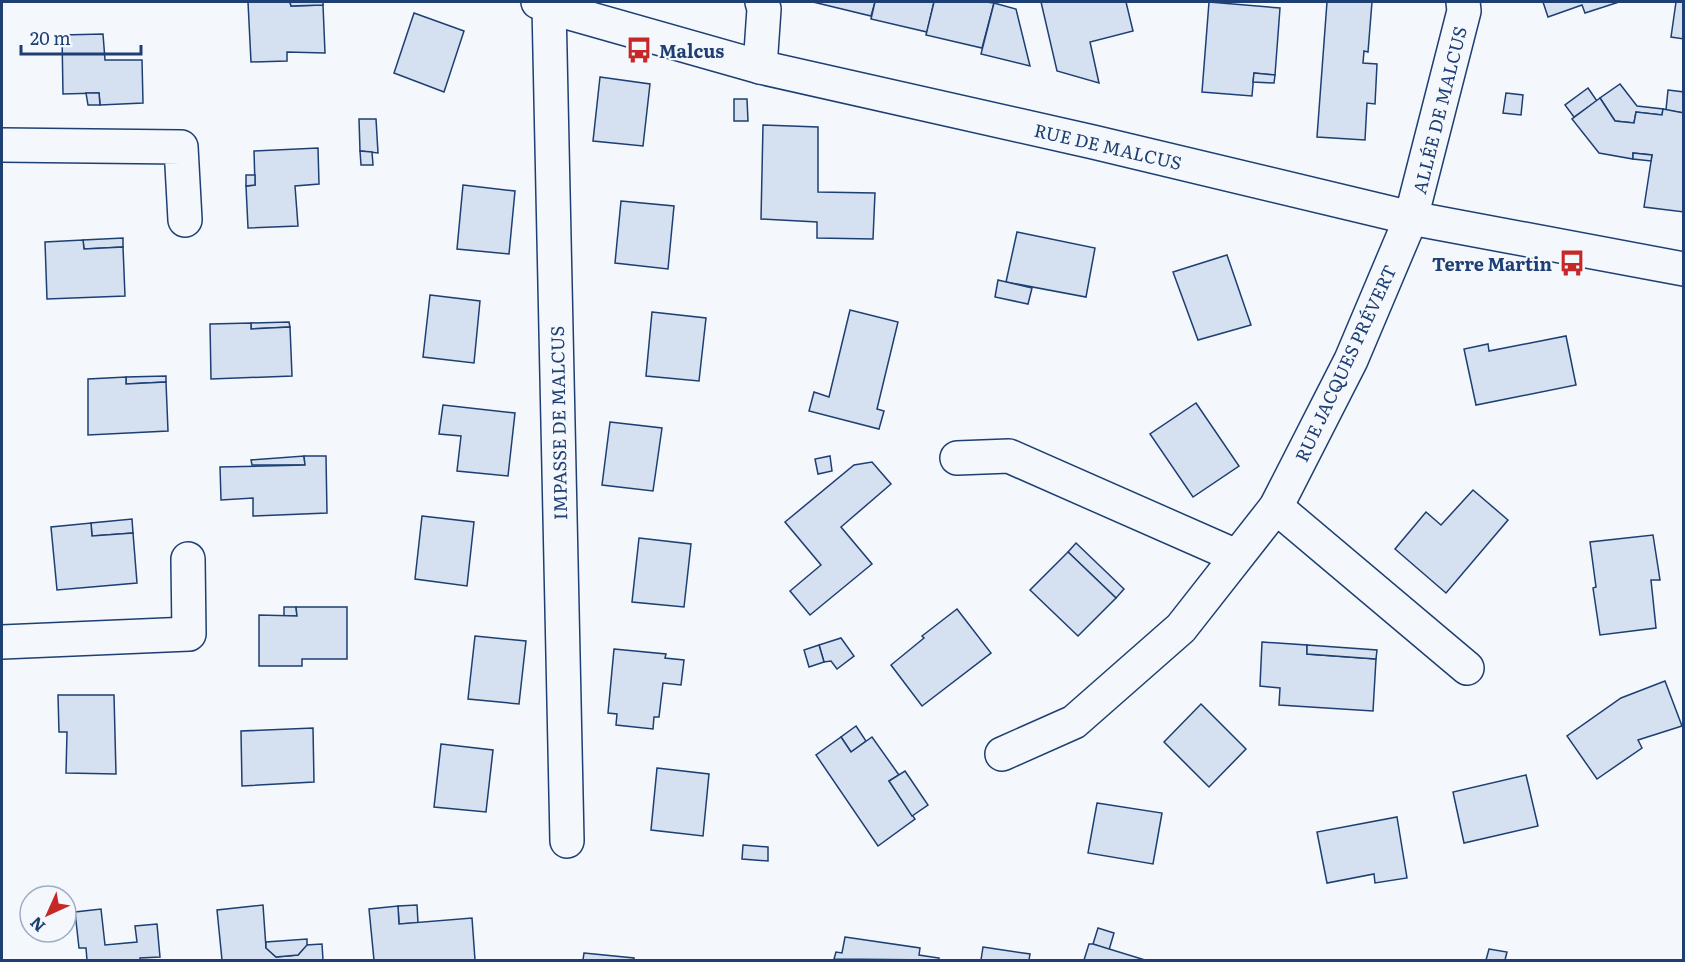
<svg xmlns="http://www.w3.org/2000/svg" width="1685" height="962" font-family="Literata,serif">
<rect width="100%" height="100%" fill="#f4f7fb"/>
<g fill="#d5e0f0" stroke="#1d3f73" stroke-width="1.5">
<path d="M248,2h42l1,4 32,-1 2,48 -38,-1v9l-36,1z"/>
<path d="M290,2h33v3l-32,1z"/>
<path d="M813,2h62l-4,14z"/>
<path d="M875,2h59l-7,30 -56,-13z"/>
<path d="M934,2h52l8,1 -12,45 -56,-13z"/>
<path d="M1041,2h85l7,29 -43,11 9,41 -42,-12z"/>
<path d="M1209,2l71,6 -5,67 -21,-2 -2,23 -50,-4z"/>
<path d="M1327,2h45l-4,50 -4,-1 -1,12 14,1 -2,40 -8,-1 -2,37 -48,-3z"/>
<path d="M1543,2h76l-34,11 -3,-8 -34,12z"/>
<path d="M1676,2h8v37l-13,-2z"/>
<path d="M994,3l22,6 14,57 -49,-12z"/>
<path d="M414,13l50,18 -20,61 -50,-19z"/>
<path d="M103,34l2,26h37l1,43 -43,2 -1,-12 -36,1 -1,-59z"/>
<path d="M1254,73l21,2 -1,8 -21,-1z"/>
<path d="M600,77l50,7 -7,62 -50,-5z"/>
<path d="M1620,84l17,22 26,3 -1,6 -26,-3 -2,11 -19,-2 -15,-23z"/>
<path d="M1588,88l9,13 -23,16 -9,-12z"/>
<path d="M1668,90l16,2v21l-18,-3z"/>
<path d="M86,93h13l1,12h-12z"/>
<path d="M1506,93l17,2 -2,20 -18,-2z"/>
<path d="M1600,98l15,23 19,2 2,-11 26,3 1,-6 21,4v99l-40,-5 8,-52 -19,-2v6l-34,-6 -27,-34z"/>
<path d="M734,99h13l1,22h-14z"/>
<path d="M359,119h17l2,34 -18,-2z"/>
<path d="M763,125l55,2v65l57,1 -2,46 -56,-1v-16l-56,-3z"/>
<path d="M318,148l1,36 -24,2 3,40 -50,2 -2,-42 9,-1 -1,-34z"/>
<path d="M360,151l12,1 1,13h-12z"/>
<path d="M1633,153l19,2 -1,6 -18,-2z"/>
<path d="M246,175h9v10l-9,1z"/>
<path d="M463,185l52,6 -6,63 -52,-5z"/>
<path d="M621,201l53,5 -6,63 -53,-6z"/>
<path d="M1017,232l78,16 -9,49 -80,-15z"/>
<path d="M123,238v9l-39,2 -1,-9z"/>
<path d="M83,240l1,9 39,-2 2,49 -78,3 -2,-57z"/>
<path d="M1227,255l24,70 -53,15 -25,-68z"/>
<path d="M998,280l34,8 -4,16 -33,-7z"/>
<path d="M430,295l50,6 -6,62 -51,-6z"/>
<path d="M850,310l48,12 -21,87 7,2 -5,18 -70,-18 5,-19 15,5z"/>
<path d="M652,312l54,6 -7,63 -53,-5z"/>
<path d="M289,322l1,5 -39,2v-6z"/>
<path d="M251,323v6l39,-2 2,49 -81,3 -1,-55z"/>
<path d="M1566,336l10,49 -100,20 -12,-56 24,-5 1,7z"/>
<path d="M166,376v6l-40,2v-7z"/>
<path d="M126,377v7l40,-2 2,49 -80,4v-56z"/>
<path d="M1196,403l43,63 -46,31 -43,-63z"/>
<path d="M443,405l72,8 -7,63 -51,-5 4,-35 -22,-2z"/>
<path d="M610,422l52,6 -9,63 -51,-6z"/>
<path d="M304,456l1,9h-53l-1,-5z"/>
<path d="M304,456h22l1,57 -74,3v-18l-32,2 -1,-33 85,-2z"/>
<path d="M830,456l2,15 -14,3 -3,-15z"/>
<path d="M872,462l19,22 -50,43 31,37 -62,51 -20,-24 31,-26 -36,-43 69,-57z"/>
<path d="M1473,490l35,30 -62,73 -51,-44 31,-37 15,13z"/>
<path d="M422,516l52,6 -7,64 -52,-7z"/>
<path d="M132,519l1,14 -41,3 -1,-13z"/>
<path d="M91,523l1,13 41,-3 4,50 -80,7 -6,-63z"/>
<path d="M1653,535l7,45h-9l5,48 -56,7 -7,-47 3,-1 -6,-45z"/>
<path d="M639,538l52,6 -7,63 -52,-5z"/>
<path d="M1076,543l48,46 -8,9 -48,-46z"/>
<path d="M1068,552l48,46 -38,38 -48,-46z"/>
<path d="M284,607h12l1,9h-13z"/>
<path d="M296,607h51v52h-45v7h-43v-51l38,1z"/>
<path d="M957,609l34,44 -69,53 -31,-41 33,-27 -2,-2z"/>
<path d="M475,636l51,5 -7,63 -51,-5z"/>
<path d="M841,638l13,18 -17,13 -6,-8 -7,1 -5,-17z"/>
<path d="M1262,642l45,3v9l69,5 -3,52 -94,-6 1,-17 -20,-2z"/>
<path d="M819,645l5,17 -15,5 -5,-17z"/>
<path d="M1307,645l70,5 -1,9 -69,-5z"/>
<path d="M614,649l52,5 -1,4 19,2 -3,25 -18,-2 -4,34h-5l-1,12 -37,-4 1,-11 -9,-1z"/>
<path d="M1665,681l17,45 -44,14 4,8 -45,31 -30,-43 54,-38z"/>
<path d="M58,695h56l2,79 -50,-1 1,-41h-8z"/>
<path d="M1201,704l45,45 -37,38 -45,-45z"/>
<path d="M856,726l10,15 -15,11 -10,-15z"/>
<path d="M313,728l1,54 -72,4 -1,-55z"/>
<path d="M841,737l10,15 21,-15 27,38 -10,6 26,38 -37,27 -62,-91z"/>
<path d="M441,744l52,6 -7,62 -52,-5z"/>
<path d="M657,768l52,6 -6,62 -52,-6z"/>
<path d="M905,771l23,34 -16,11 -23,-35z"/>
<path d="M1526,775l12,51 -74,17 -11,-51z"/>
<path d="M1097,803l65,10 -9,51 -65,-11z"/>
<path d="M1397,817l10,61 -32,5 -1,-9 -47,9 -10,-51z"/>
<path d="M743,845l25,2v14l-26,-2z"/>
<path d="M263,905l3,43 10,9 22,-2 8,-10 16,-1 1,16h-101l-5,-50z"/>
<path d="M417,905l1,18 -19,1 -1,-18z"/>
<path d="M398,906l1,18 73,-6 3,42h-101l-5,-51z"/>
<path d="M101,909l4,36 32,-3 -2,-16 22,-2 3,33 -20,1v2h-53l-1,-12h-7l-4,-36z"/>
<path d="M1098,928l16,5 -5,17 -16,-6z"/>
<path d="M845,937l75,11 -1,7 20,3 -1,2 -104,-1 2,-7 6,1z"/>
<path d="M307,939v6l-9,10 -22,2 -10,-9v-6z"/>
<path d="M1089,944h4l52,16h-61z"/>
<path d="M983,947l47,7 -1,6h-48z"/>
<path d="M1489,949l18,3 -2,8h-19z"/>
<path d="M584,953l50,5v2h-51z"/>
</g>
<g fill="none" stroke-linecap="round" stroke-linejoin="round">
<g stroke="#1d3f73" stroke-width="36">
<g id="minor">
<path d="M538,2l28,10 194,55 333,75 318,76 273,51"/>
<path d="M549,6l18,835"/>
<path d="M760,67l4,-58 -2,-7"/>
<path d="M2,145l179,2 4,73"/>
<path d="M957,458l52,-2 227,100"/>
<path d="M1276,507l191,161"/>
<path d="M2,642l187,-8 -1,-75"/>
<path d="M1002,754l72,-32 107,-94 95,-121 75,-147 60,-142 53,-207 -1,-9"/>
</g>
</g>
<use href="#minor" stroke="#f4f7fb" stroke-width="33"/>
</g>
<defs>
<g id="bus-bare" transform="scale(2.07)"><path d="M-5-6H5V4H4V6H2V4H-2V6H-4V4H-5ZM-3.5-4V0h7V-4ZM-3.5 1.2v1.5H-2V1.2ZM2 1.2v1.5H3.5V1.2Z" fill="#c62828" stroke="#f4f7fb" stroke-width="2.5" paint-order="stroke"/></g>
</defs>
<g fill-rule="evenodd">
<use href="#bus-bare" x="639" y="50"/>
<use href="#bus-bare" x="1572" y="263"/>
</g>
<g text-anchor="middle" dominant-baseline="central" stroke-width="4.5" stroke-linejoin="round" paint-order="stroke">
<g font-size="18" font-weight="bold" fill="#1d3f73" stroke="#f4f7fb" text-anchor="start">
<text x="659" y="50">Malcus</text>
<text x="1552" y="263" text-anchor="end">Terre Martin</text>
</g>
<g font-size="18" fill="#1d3f73" stroke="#f4f7fb">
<text transform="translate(1439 110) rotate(-76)">ALLÉE DE MALCUS</text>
<text transform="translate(1108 146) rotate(13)">RUE DE MALCUS</text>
<text transform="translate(1345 363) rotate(-65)">RUE JACQUES PRÉVERT</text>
<text transform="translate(558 423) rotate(-91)">IMPASSE DE MALCUS</text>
</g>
</g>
<rect width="1685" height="962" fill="none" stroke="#1d3f73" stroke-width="6"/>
<g transform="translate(48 914) rotate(225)"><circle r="28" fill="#f4f7fb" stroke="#9eadc5" stroke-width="1.5"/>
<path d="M0-4.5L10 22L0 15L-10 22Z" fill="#c62828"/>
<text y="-9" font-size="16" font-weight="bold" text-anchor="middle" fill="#1d3f73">N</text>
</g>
<path d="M21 45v9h120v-9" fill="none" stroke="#1d3f73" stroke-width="3"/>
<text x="30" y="45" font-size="18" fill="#1d3f73" stroke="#f4f7fb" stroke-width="4.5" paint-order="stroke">20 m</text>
</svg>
